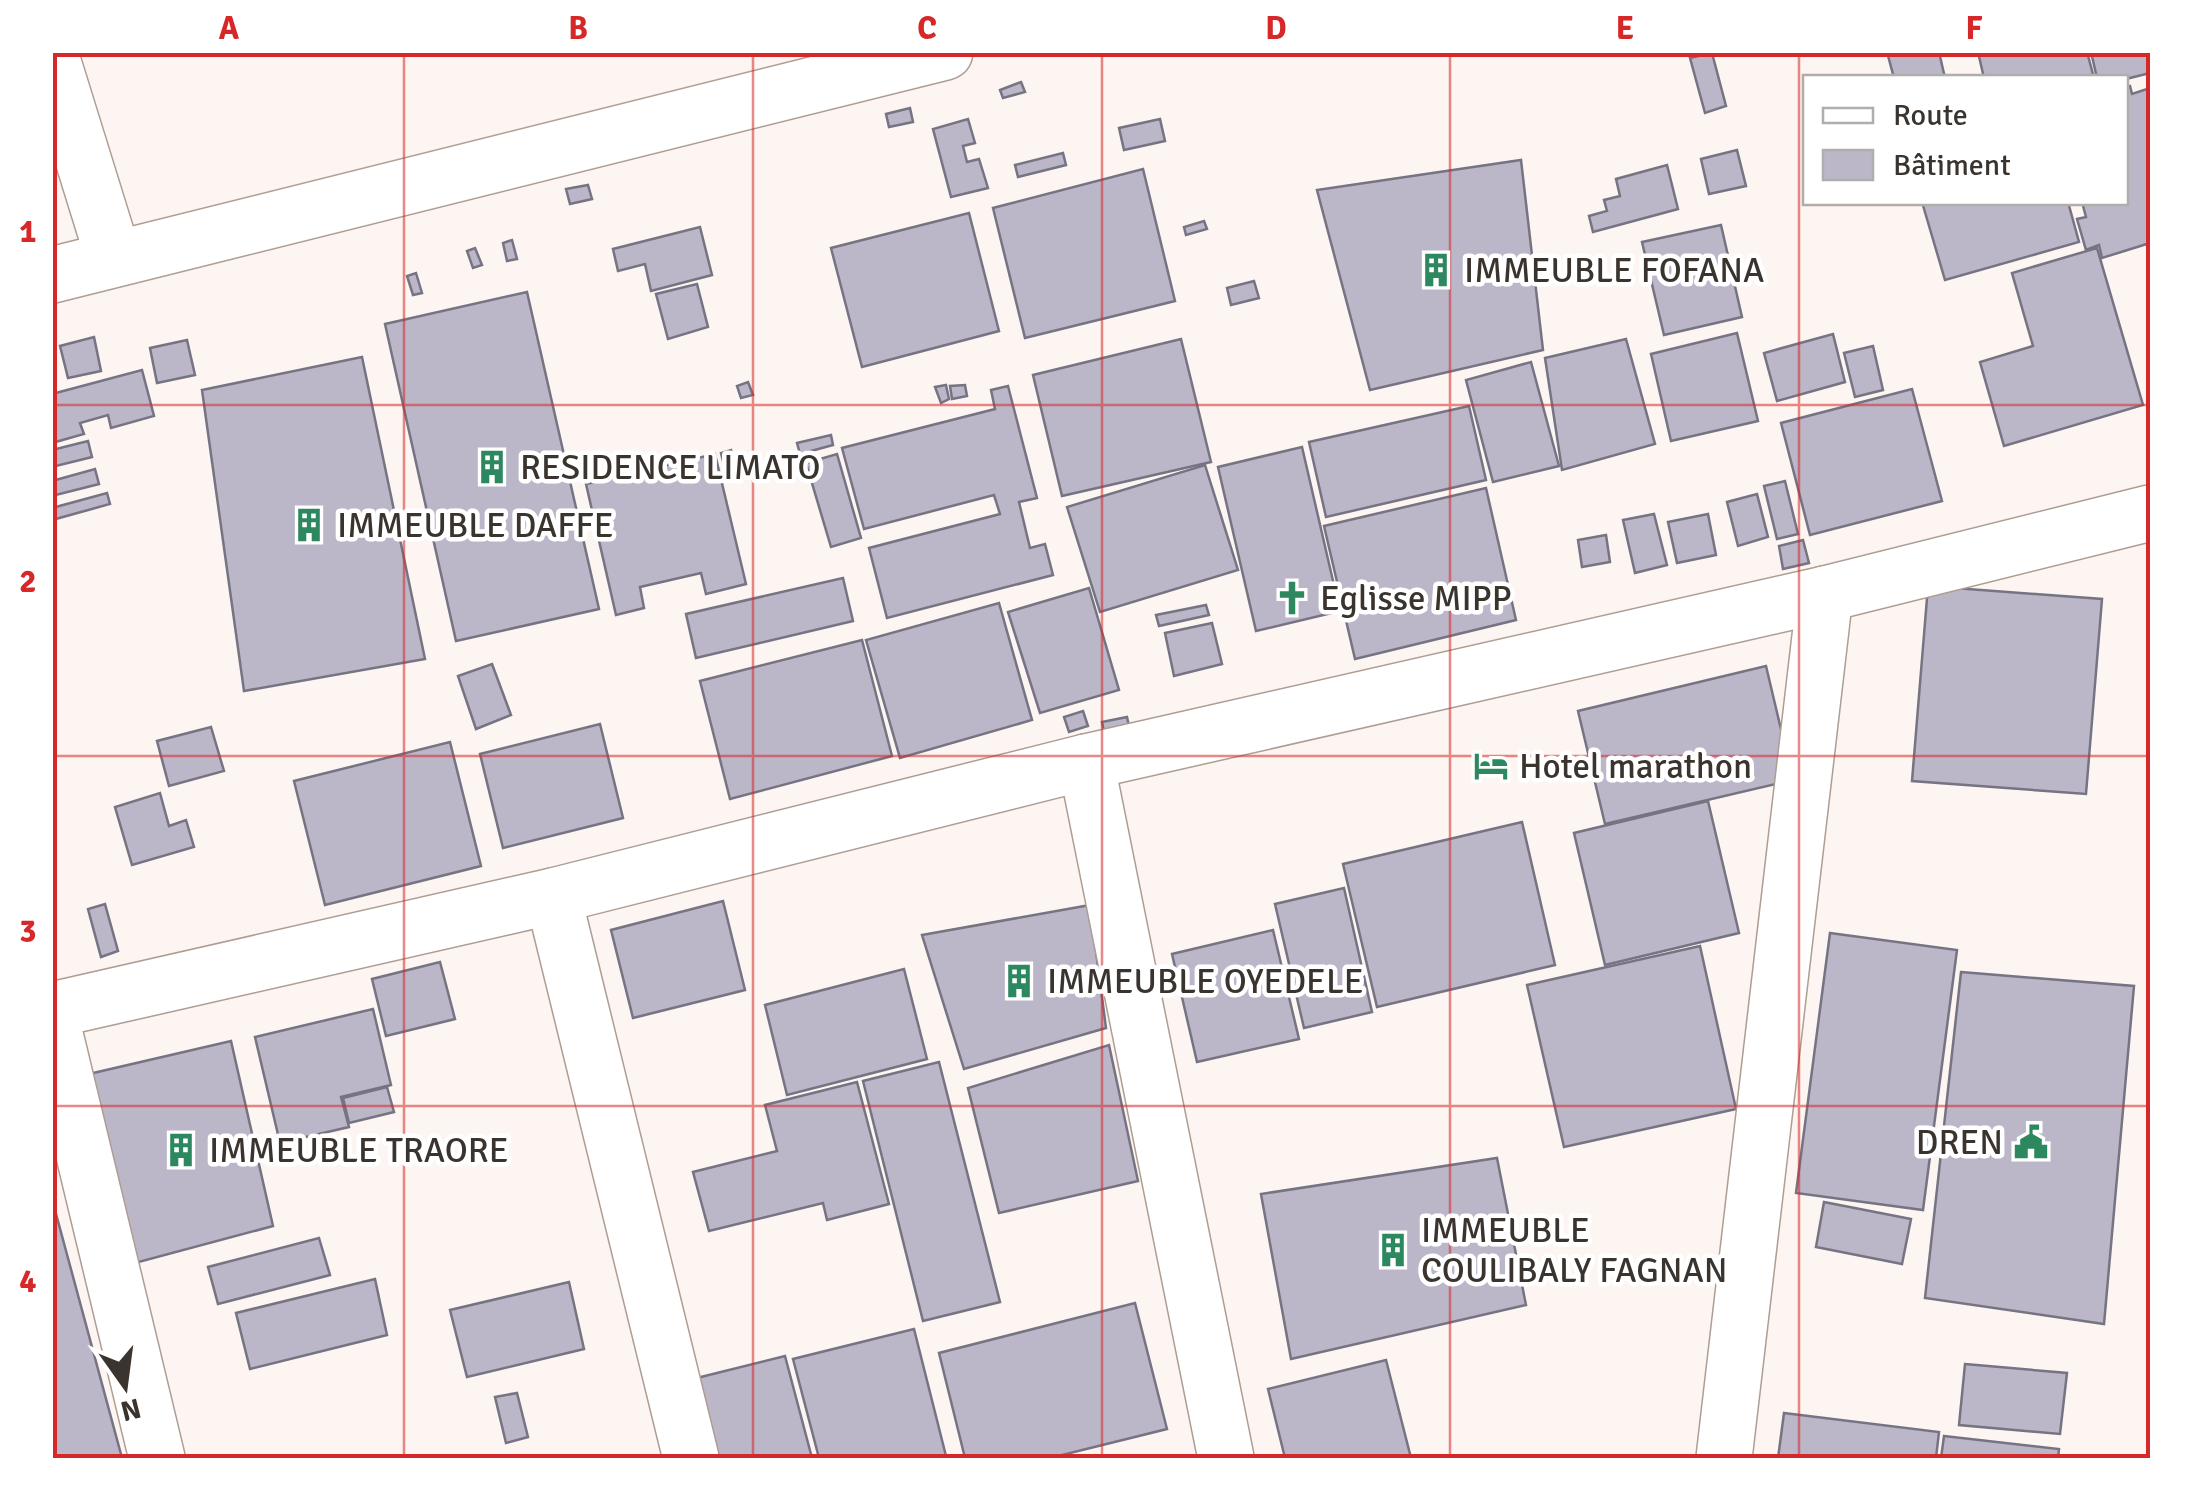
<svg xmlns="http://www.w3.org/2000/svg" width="2203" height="1511" font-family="Signika,sans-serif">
<rect width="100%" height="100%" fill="#fdf5f1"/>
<g fill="#bbb7c9" stroke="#767383" stroke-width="2.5">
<path d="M1887,52h52l6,26h-51z"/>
<path d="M1978,52h109l7,26h-110z"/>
<path d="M2091,52h58l1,21 -24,6 -29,-1z"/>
<path d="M1712,53l14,53 -21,7 -15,-55z"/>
<path d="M1021,82l4,10 -22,6 -3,-8z"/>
<path d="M2130,86l2,8 18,-6v155l-48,15 -3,-13 -13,5 -9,-31 9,-2 -4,-15h44v-115z"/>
<path d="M910,108l3,14 -24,5 -3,-13z"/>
<path d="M968,119l7,24 -12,3 4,16 12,-3 9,29 -37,9 -18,-68z"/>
<path d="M1160,119l5,22 -41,9 -5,-22z"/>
<path d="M1737,150l9,36 -37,8 -8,-35z"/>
<path d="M1063,153l3,12 -48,12 -3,-12z"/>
<path d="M1521,160l22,190 -173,40 -53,-200z"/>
<path d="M1667,165l11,44 -85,23 -4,-16 18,-5 -3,-11 16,-4 -4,-17z"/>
<path d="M1143,169l32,132 -150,37 -32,-130z"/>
<path d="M588,185l4,14 -22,5 -4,-15z"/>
<path d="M1922,202h146l11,40 -134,38z"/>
<path d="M969,213l30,118 -137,36 -31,-119z"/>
<path d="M1204,221l3,8 -21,6 -2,-8z"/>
<path d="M1721,225l21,92 -78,18 -22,-93z"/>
<path d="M700,227l12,48 -61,16 -6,-27 -27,7 -5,-22z"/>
<path d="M512,240l5,19 -10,2 -4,-18z"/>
<path d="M475,248l7,17 -9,3 -6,-17z"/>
<path d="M2097,248l46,157 -139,41 -24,-84 53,-16 -21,-73z"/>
<path d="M416,273l6,20 -9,2 -6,-19z"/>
<path d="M1254,281l5,17 -28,7 -4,-17z"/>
<path d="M697,284l11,43 -40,12 -12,-45z"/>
<path d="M527,292l72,317 -143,32 -71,-317z"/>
<path d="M1737,333l21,88 -87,20 -20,-87z"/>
<path d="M1833,334l12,48 -68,19 -13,-48z"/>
<path d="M94,337l7,34 -33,7 -8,-32z"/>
<path d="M1181,339l30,123 -149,34 -29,-121z"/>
<path d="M1626,339l29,105 -93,26 -17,-112z"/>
<path d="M187,340l8,35 -38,8 -7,-35z"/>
<path d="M1873,346l10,44 -28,7 -11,-44z"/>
<path d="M362,357l63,302 -181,32 -42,-301z"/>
<path d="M1531,362l28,104 -66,16 -27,-102z"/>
<path d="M142,370l12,46 -43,12 -3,-13 -28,8 4,11 -32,9v-49z"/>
<path d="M748,382l5,13 -12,3 -4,-12z"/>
<path d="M946,385l3,14 -8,4 -6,-16z"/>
<path d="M965,385l2,11 -15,3 -2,-13z"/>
<path d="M1008,386l29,112 -18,4 11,46 15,-4 8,31 -166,43 -18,-70 131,-34 -6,-19 -130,34 -22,-81 153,-39 -4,-19z"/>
<path d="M1912,389l30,112 -132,34 -29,-112z"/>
<path d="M1469,406l17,74 -160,37 -17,-75z"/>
<path d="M831,435l2,10 -33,9 -3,-11z"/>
<path d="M88,441l4,16 -40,10v-17z"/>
<path d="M1302,447l38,164 -84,20 -38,-164z"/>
<path d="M731,450l4,16 -10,3 -4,-16z"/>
<path d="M715,454l31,130 -40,10 -5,-21 -61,14 4,21 -28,7 -30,-131z"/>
<path d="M837,454l24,84 -30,9 -25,-84z"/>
<path d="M1205,465l33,105 -138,42 -33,-105z"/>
<path d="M95,469l4,15 -47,12v-15z"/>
<path d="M1785,481l13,53 -21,5 -13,-53z"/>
<path d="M1486,488l30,132 -161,39 -31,-133z"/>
<path d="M107,493l3,11 -58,16v-12z"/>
<path d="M1757,494l11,43 -30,9 -11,-44z"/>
<path d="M1654,514l13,51 -32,8 -12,-53z"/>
<path d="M1708,514l8,41 -39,8 -9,-41z"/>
<path d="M1606,535l4,27 -28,5 -4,-27z"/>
<path d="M1803,540l6,23 -26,6 -4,-23z"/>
<path d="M843,578l10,43 -157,37 -10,-44z"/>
<path d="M1928,586l174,13 -16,195 -174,-13z"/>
<path d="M1089,588l30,102 -79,23 -32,-101z"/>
<path d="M999,603l33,117 -132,38 -34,-118z"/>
<path d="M1206,605l3,10 -50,11 -3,-11z"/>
<path d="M1212,623l10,41 -48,12 -9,-43z"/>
<path d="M862,640l30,116 -162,43 -30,-118z"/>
<path d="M492,664l19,51 -35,14 -18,-53z"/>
<path d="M1766,666l27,114 -188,44 -27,-113z"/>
<path d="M1083,711l5,15 -19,6 -5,-15z"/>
<path d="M1127,717l2,9 -25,6 -2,-10z"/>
<path d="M600,724l23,94 -120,30 -23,-94z"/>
<path d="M211,727l13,44 -55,15 -12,-45z"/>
<path d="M450,742l31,124 -156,39 -31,-124z"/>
<path d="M160,793l9,33 17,-6 8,27 -62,18 -17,-58z"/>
<path d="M1708,801l31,132 -134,32 -31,-132z"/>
<path d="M1522,822l33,143 -178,42 -34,-143z"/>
<path d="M1344,888l28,124 -68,16 -29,-124z"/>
<path d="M723,901l22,89 -112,28 -22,-88z"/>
<path d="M105,904l13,47 -17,6 -13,-48z"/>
<path d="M1090,905l16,123 -142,41 -42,-134z"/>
<path d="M1273,930l26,109 -102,23 -25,-108z"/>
<path d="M1830,933l127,17 -34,260 -127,-17z"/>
<path d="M1700,946l36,163 -172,38 -37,-162z"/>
<path d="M440,962l15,57 -69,17 -14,-57z"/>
<path d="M904,969l23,90 -140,36 -22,-90z"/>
<path d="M1961,972l173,14 -30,338 -179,-26z"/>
<path d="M373,1009l18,76 -50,12 8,30 -69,16 -25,-106z"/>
<path d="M231,1041l42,185 -138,37 -46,-189z"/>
<path d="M1109,1045l29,136 -139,32 -31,-125z"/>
<path d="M939,1062l61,240 -77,19 -60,-240z"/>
<path d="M857,1082l32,122 -62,16 -4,-17 -114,28 -16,-59 84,-21 -12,-46z"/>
<path d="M387,1087l7,25 -45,11 -6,-25z"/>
<path d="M1497,1158l29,147 -235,54 -30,-165z"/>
<path d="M52,1199l70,259h-70z"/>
<path d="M1824,1202l87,17 -9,45 -86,-17z"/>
<path d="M319,1238l11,37 -112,29 -10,-37z"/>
<path d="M375,1279l12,56 -137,34 -14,-56z"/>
<path d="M569,1282l15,67 -117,28 -17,-67z"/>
<path d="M1135,1303l32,126 -117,29h-85l-26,-105z"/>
<path d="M914,1329l32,127 -127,2 -26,-99z"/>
<path d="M785,1356l27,102h-100l-19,-79z"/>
<path d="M1386,1360l25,98h-126l-17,-69z"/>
<path d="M1965,1364l102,9 -7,61 -101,-9z"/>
<path d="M517,1393l11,44 -22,6 -11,-46z"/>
<path d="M1784,1413l155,19 -3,26h-158z"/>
<path d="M1944,1436l115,13 -1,9h-117z"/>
</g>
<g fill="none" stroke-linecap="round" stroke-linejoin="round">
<g stroke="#ae9d92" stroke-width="58">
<g id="minor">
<path d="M52,59l62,200"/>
<path d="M52,275l893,-223"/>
<path d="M1086,762l140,696"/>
<path d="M553,896l138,562"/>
<path d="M52,1010l501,-114 533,-134 739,-168 325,-81"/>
<path d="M52,1022l105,436"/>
<path d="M1724,1458l101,-864"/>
</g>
</g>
<use href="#minor" stroke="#fff" stroke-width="55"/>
</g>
<path fill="none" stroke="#d62828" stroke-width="2.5" stroke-opacity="0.55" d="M404,52v1406M753,52v1406M1102,52v1406M1450,52v1406M1799,52v1406M52,405h2098M52,756h2098M52,1106h2098"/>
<defs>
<g id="building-bare" transform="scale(2.7)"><path d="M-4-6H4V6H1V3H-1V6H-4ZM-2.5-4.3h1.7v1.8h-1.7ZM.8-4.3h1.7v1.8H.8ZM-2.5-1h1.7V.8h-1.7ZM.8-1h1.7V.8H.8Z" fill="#2d885f" stroke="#fff" stroke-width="2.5" paint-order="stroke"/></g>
<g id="church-bare" transform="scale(2.7)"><path d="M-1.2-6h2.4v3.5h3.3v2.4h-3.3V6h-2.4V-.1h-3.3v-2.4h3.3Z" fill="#2d885f" stroke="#fff" stroke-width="2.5" paint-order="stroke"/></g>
<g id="hotel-bare" transform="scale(2.7)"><path d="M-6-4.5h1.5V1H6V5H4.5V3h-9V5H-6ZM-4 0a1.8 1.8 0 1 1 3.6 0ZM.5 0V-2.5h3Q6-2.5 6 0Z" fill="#2d885f" stroke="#fff" stroke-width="2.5" paint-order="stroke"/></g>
<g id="civic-bare" transform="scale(2.7)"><path d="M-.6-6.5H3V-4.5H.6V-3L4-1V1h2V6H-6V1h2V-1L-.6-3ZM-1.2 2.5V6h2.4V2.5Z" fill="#2d885f" stroke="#fff" stroke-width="2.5" paint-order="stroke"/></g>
</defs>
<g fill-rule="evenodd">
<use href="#building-bare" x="1436" y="270"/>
<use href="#building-bare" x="492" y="467"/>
<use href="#building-bare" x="309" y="525"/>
<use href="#church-bare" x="1292" y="598"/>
<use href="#hotel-bare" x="1491" y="766"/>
<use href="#building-bare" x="1019" y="981"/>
<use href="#civic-bare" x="2031" y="1142"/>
<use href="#building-bare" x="181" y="1150"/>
<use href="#building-bare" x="1393" y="1250"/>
</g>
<g text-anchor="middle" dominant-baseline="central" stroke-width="9" stroke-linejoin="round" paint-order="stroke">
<g font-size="35" fill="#3a332e" stroke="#fff" text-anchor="start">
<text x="1464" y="270">IMMEUBLE FOFANA</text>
<text x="520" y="467">RESIDENCE LIMATO</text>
<text x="337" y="525">IMMEUBLE DAFFE</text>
<text x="1320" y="598">Eglisse MIPP</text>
<text x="1519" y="766">Hotel marathon</text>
<text x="1047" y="981">IMMEUBLE OYEDELE</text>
<text x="2003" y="1142" text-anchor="end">DREN</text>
<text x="209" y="1150">IMMEUBLE TRAORE</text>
<text x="1421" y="1230">IMMEUBLE<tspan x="1421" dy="40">COULIBALY FAGNAN</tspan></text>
</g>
</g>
<rect width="2203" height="1511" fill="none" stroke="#ffffff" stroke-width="110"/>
<rect x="1803" y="75" width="325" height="130" fill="#ffffff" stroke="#b0adab" stroke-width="2.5"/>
<rect x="1823" y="108" width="50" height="15" fill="#ffffff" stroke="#b0adab" stroke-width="2.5"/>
<text x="1893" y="125" font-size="30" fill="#3a332e">Route</text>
<rect x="1823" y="150" width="50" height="30" fill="#bbb7c9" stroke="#b0adab" stroke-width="2.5"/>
<text x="1893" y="175" font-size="30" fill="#3a332e">Bâtiment</text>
<g transform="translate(125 1386) rotate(166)" stroke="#ffffff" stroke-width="8" paint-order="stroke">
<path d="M0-8L18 38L0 25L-18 38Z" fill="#3a332e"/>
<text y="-15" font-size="28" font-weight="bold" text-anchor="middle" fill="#3a332e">N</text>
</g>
<rect x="55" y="55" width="2093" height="1401" fill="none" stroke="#d62828" stroke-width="4"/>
<g font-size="32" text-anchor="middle" font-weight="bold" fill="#d62828">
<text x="229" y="39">A</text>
<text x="578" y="39">B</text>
<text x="927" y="39">C</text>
<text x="1276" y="39">D</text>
<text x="1625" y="39">E</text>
<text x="1974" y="39">F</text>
<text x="28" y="242">1</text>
<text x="28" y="592">2</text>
<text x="28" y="942">3</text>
<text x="28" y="1292">4</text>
</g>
</svg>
